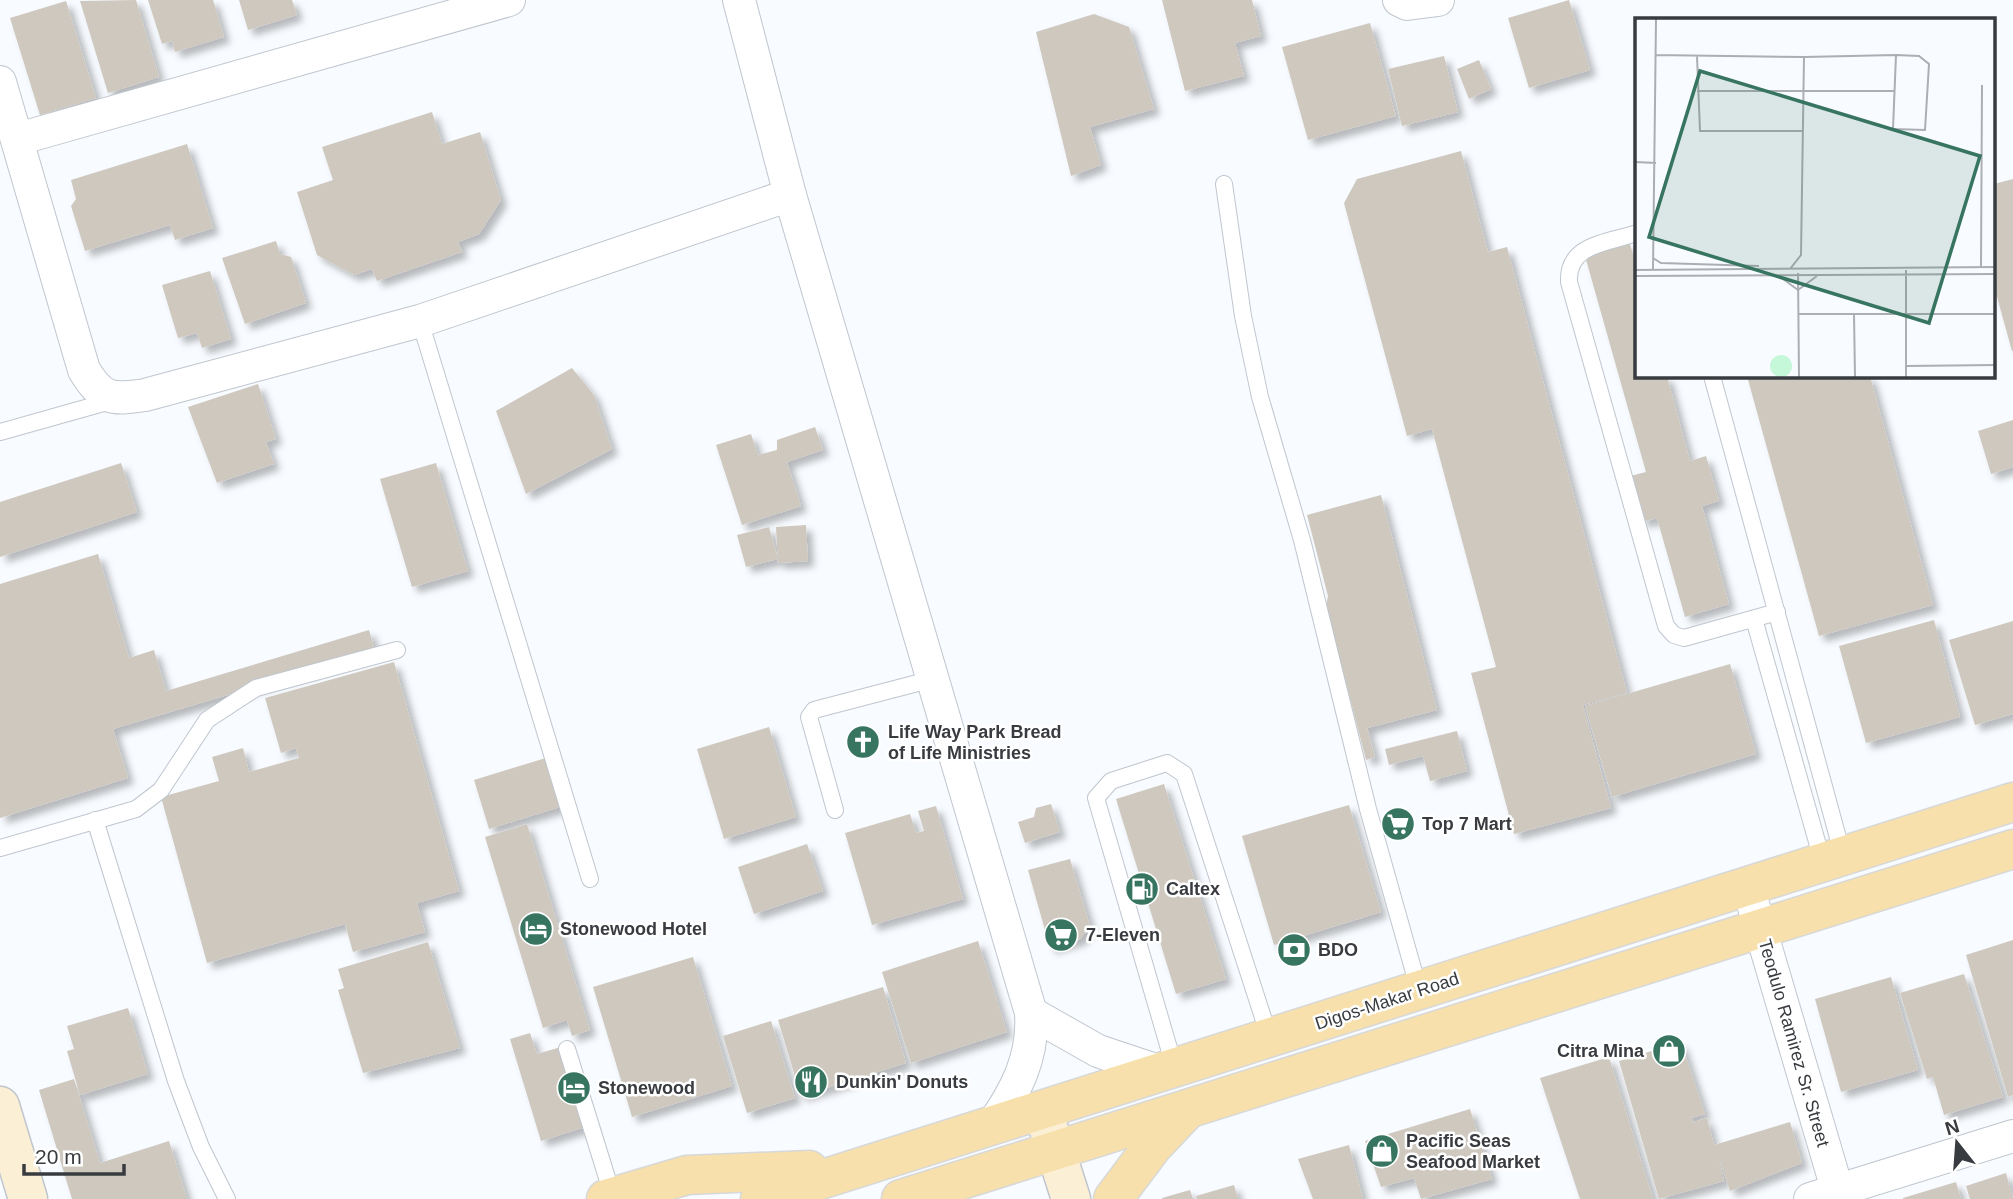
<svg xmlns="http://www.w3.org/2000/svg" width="2013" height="1199" font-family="Helvetica,sans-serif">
<defs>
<filter id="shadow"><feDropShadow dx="6" dy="6" stdDeviation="3.5" flood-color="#0004"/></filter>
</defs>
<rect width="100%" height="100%" fill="#f8fbff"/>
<g fill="#cec8bf" filter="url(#shadow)">
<path d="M136,0l23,77 -51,16 -28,-92z"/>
<path d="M148,0h65l11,37 -49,15 -3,-11 -10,3z"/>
<path d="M239,0h53l5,15 -49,15z"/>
<path d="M1162,0h90l9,36 -26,7 9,33 -59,15z"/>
<path d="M1569,0l21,70 -61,18 -21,-70z"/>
<path d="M66,1l30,97 -56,17 -30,-97z"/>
<path d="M1094,14l35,13 25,82 -64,18 11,38 -30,11 -35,-144z"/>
<path d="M1370,23l26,93 -88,24 -26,-93z"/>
<path d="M1444,56l14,56 -56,14 -14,-57z"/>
<path d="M1479,60l12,29 -22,10 -12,-30z"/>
<path d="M432,112l10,32 38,-12 21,68 -22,34 -21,8 4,10 -85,29 -5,-12 -18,6 -37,-20 -20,-63 36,-12 -11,-33z"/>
<path d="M187,144l26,84 -38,12 -5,-15 -85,26 -14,-45 5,-7 -5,-19z"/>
<path d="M1461,151l27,101 19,-5 120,446 -44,12 28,103 -97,26 -43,-161 25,-6 -64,-238 -25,7 -63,-233 13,-24z"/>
<path d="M2013,179v172h-1l-18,-65v-102z"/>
<path d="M276,241l4,13 11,3 15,46 -61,21 -23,-66z"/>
<path d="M1630,244l7,25v107h30l23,85 16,-5 13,45 -17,5 27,98 -44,13 -28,-99 -15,4 -12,-46 16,-4 -61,-216z"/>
<path d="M210,271l21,68 -29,9 -5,-15 -19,5 -16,-53z"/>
<path d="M572,368l22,27 18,54 -86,45 -30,-83z"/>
<path d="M1747,376h123l63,229 -114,31z"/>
<path d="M258,384l18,55 -10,3 8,22 -57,19 -29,-76z"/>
<path d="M2013,420v47l-22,7 -13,-43z"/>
<path d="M815,427l8,23 -36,12 14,44 -59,19 -26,-80 35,-11 7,21 19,-5v-10z"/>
<path d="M121,463l16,49 -137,45v-55z"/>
<path d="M436,463l32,108 -56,16 -32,-108z"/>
<path d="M1381,495l56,215 -70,18 8,29 -9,3 -40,-154 2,-10 -21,-81z"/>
<path d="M806,525l2,36 -30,2 -2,-36z"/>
<path d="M769,527l9,32 -32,8 -9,-32z"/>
<path d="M98,554l31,104 25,-8 12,41 203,-61 6,21 -262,78 15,49 -128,40v-234z"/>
<path d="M1934,620l26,97 -94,26 -27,-97z"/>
<path d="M2013,621v93l-38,11 -26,-85z"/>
<path d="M394,662l65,229 -42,12 8,29 -72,20 -8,-28 -138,39 -46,-166 58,-16 -7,-24 31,-9 6,24 50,-14 -3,-10 -15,5 -16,-55z"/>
<path d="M1730,664l26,90 -144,43 -27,-91z"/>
<path d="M769,727l27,90 -72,22 -27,-90z"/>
<path d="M1457,731l10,40 -37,10 -7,-25 -34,9 -4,-16z"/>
<path d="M549,757l14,49 -74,23 -15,-49z"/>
<path d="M1164,784l62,195 -50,15 -60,-195z"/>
<path d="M1051,804l9,28 -35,11 -7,-21 16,-5 2,-9z"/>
<path d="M1349,805l32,107 -107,33 -32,-109z"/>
<path d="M936,806l27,93 -91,26 -27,-92 65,-19 6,19 8,-2 -6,-20z"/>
<path d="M527,824l63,206 -18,6 -5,-16 -24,8 -58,-191z"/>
<path d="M807,844l16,47 -69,23 -16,-47z"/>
<path d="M1070,859l20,67 -10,13 -30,9 -22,-78z"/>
<path d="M2013,940v155l-5,2 -42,-142z"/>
<path d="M978,941l29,91 -96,31 -29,-91z"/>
<path d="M428,942l32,106 -97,25 -25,-83 6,-2 -6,-19z"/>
<path d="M693,957l39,129 -100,31 -39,-130z"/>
<path d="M1964,974l39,123 -59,18 -11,-38 -6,2 -27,-86z"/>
<path d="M1891,977l27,93 -77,22 -26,-93z"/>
<path d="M883,987l23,76 -105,33 -23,-76z"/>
<path d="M128,1008l20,66 -68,21 -13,-44 7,-2 -7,-23z"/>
<path d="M771,1021l24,77 -48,15 -24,-77z"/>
<path d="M530,1033l7,21 24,-7 24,80 -44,14 -31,-102z"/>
<path d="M1681,1042l24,72 -14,4 3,4 13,-4 7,27 76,-23 12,41 -72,28 -11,-33 5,23 -65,18 -40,-138z"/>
<path d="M1609,1057l44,142h-73l-40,-121z"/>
<path d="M74,1079l26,84 69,-22 18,58h-115l-33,-109z"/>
<path d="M1470,1109l22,70 -71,20 -7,-21 -33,9 -16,-46z"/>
<path d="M1349,1145l14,54h-50l-15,-40z"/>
<path d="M2006,1173l7,26h-43l-4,-13z"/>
<path d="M1956,1182l5,17h-58v-1z"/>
<path d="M1234,1185l4,14h-41l-1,-3z"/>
<path d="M1190,1190l3,9h-31v-1z"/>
</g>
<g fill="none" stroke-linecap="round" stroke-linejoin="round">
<g stroke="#bfc6ce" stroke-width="18">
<g id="lane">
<path d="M1224,184l19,132 17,81 42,143 66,269 51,181"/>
<path d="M1637,233c-30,10 -70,11 -68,49l97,344 8,9 10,3 93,-26"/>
<path d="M420,321l170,558"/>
<path d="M1712,376l131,480"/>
<path d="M0,432l114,-32"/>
<path d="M1754,619l69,244"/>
<path d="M835,810l-26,-93 5,-7 119,-31"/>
<path d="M95,820l81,261 25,66 26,52"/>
<path d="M0,848l136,-39 25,-19 46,-70 49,-32 141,-38"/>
<path d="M567,1049l46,148"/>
<path d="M1175,1069l-79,-271 15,-17 56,-18 17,11 86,265"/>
</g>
</g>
<g stroke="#bfc6ce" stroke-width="34">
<g id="street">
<path d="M739,0l51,195 241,818c3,44 -15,79 -41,115"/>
<path d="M1399,0l8,4 31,-4"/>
<path d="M0,82l84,288c18,30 28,30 61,25l275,-74 370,-126"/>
<path d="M18,139l491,-139"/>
<path d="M1748,887l92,312"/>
<path d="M1031,1013l67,38 66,22"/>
<path d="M1810,1199l203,-63"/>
</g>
</g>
<g stroke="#bfc6ce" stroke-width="41">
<g id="secondary">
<path d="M0,1106l28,93"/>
<path d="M1043,1111l28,88"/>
</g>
</g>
<g stroke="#d7d8d9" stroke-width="41">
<g id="primary">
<path d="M606,1199l81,-24 122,-5"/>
<path d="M760,1199l1253,-397"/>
<path d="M901,1199l1112,-350"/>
<path d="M1113,1199l39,-52 33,-35"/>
</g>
</g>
<use href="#lane" stroke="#fff" stroke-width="16"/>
<use href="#street" stroke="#fff" stroke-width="32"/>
<use href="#secondary" stroke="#fbefd5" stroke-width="38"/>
<use href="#primary" stroke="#f7e0ab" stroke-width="38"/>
</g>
<defs>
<g id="church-disc" transform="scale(1.75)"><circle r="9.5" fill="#377561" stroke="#fff"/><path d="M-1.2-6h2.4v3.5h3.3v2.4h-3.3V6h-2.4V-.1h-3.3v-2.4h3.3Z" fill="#fff"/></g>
<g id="supermarket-disc" transform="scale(1.75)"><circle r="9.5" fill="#377561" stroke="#fff"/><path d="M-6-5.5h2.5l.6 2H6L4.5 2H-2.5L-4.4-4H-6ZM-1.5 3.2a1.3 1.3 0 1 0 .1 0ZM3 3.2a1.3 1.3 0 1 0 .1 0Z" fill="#fff"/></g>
<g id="fuel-disc" transform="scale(1.75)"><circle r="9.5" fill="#377561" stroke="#fff"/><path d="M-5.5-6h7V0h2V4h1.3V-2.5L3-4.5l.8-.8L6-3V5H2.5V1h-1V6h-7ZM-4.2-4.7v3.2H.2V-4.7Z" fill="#fff"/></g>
<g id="hotel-disc" transform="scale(1.75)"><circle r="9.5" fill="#377561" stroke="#fff"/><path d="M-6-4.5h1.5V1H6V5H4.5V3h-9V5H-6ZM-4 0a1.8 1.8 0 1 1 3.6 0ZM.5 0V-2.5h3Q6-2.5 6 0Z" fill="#fff"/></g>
<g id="bank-disc" transform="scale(1.75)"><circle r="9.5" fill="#377561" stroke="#fff"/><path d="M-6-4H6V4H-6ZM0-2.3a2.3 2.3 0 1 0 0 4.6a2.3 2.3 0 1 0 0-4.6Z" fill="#fff"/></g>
<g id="shop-disc" transform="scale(1.75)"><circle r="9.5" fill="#377561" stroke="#fff"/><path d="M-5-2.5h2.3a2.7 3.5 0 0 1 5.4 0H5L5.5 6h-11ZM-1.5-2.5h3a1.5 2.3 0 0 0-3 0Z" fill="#fff"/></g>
<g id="restaurant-disc" transform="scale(1.75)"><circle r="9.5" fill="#377561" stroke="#fff"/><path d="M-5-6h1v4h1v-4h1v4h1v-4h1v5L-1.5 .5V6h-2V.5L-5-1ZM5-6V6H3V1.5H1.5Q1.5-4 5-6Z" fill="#fff"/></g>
</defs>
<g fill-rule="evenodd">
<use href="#church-disc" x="863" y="742"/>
<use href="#supermarket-disc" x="1398" y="824"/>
<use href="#fuel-disc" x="1142" y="889"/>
<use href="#hotel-disc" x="536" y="929"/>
<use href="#supermarket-disc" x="1061" y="935"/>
<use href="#bank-disc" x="1294" y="950"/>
<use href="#shop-disc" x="1669" y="1051"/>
<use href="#restaurant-disc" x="811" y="1082"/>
<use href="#hotel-disc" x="574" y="1088"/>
<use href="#shop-disc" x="1382" y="1151"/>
</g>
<g text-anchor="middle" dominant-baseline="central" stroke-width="5" stroke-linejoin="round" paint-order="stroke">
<g font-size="18" font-weight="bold" fill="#383b3f" stroke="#fff" text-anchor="start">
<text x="888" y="732">Life Way Park Bread<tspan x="888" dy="21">of Life Ministries</tspan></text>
<text x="1422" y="824">Top 7 Mart</text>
<text x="1166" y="889">Caltex</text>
<text x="560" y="929">Stonewood Hotel</text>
<text x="1086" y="935">7-Eleven</text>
<text x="1318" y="950">BDO</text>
<text x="1644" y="1051" text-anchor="end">Citra Mina</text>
<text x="836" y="1082">Dunkin' Donuts</text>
<text x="598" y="1088">Stonewood</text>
<text x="1406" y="1141">Pacific Seas<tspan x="1406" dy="21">Seafood Market</tspan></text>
</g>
<g font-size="18" fill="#383b3f" stroke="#fff">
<text transform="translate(1387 1001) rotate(-18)">Digos-Makar Road</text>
<text transform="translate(1794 1043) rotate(74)">Teodulo Ramirez Sr. Street</text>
</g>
</g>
<g transform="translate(1635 18)">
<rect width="360" height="360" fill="#f8fbff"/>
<path d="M135 348a11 11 0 1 1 22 0a11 11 0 1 1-22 0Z" fill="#c5f7d9"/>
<path fill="none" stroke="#abaeb2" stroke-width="2" d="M21,37l148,2 92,-2 23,1 10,8 -4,66 -32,-1 3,-74M62,38l3,75h102M62,73h197M0,144l21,1M18,240l8,5 98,3M346,249l1,-182M155,251l11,-14 3,-198M0,252l361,-3M18,252l3,-251M271,252v107M163,255l1,104M0,258l361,-2M144,258l19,14M163,272l19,-14M163,296h198M219,296l1,63M271,348l90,-1"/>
<path fill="#377561" fill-opacity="0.15" stroke="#377561" stroke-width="3.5" d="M65,53l280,85 -51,167 -280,-86z"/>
<rect width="360" height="360" fill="none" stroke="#383b3f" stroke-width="3.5"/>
</g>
<g transform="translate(1957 1143) rotate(343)" stroke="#ffffff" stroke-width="5" paint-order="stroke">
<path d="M0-5L12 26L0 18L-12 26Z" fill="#383b3f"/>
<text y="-10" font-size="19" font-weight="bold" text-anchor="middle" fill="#383b3f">N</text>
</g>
<path d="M24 1164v10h100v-10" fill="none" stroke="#383b3f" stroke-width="3.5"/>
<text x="35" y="1164" font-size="21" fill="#383b3f" stroke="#ffffff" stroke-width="5" paint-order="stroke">20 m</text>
</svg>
